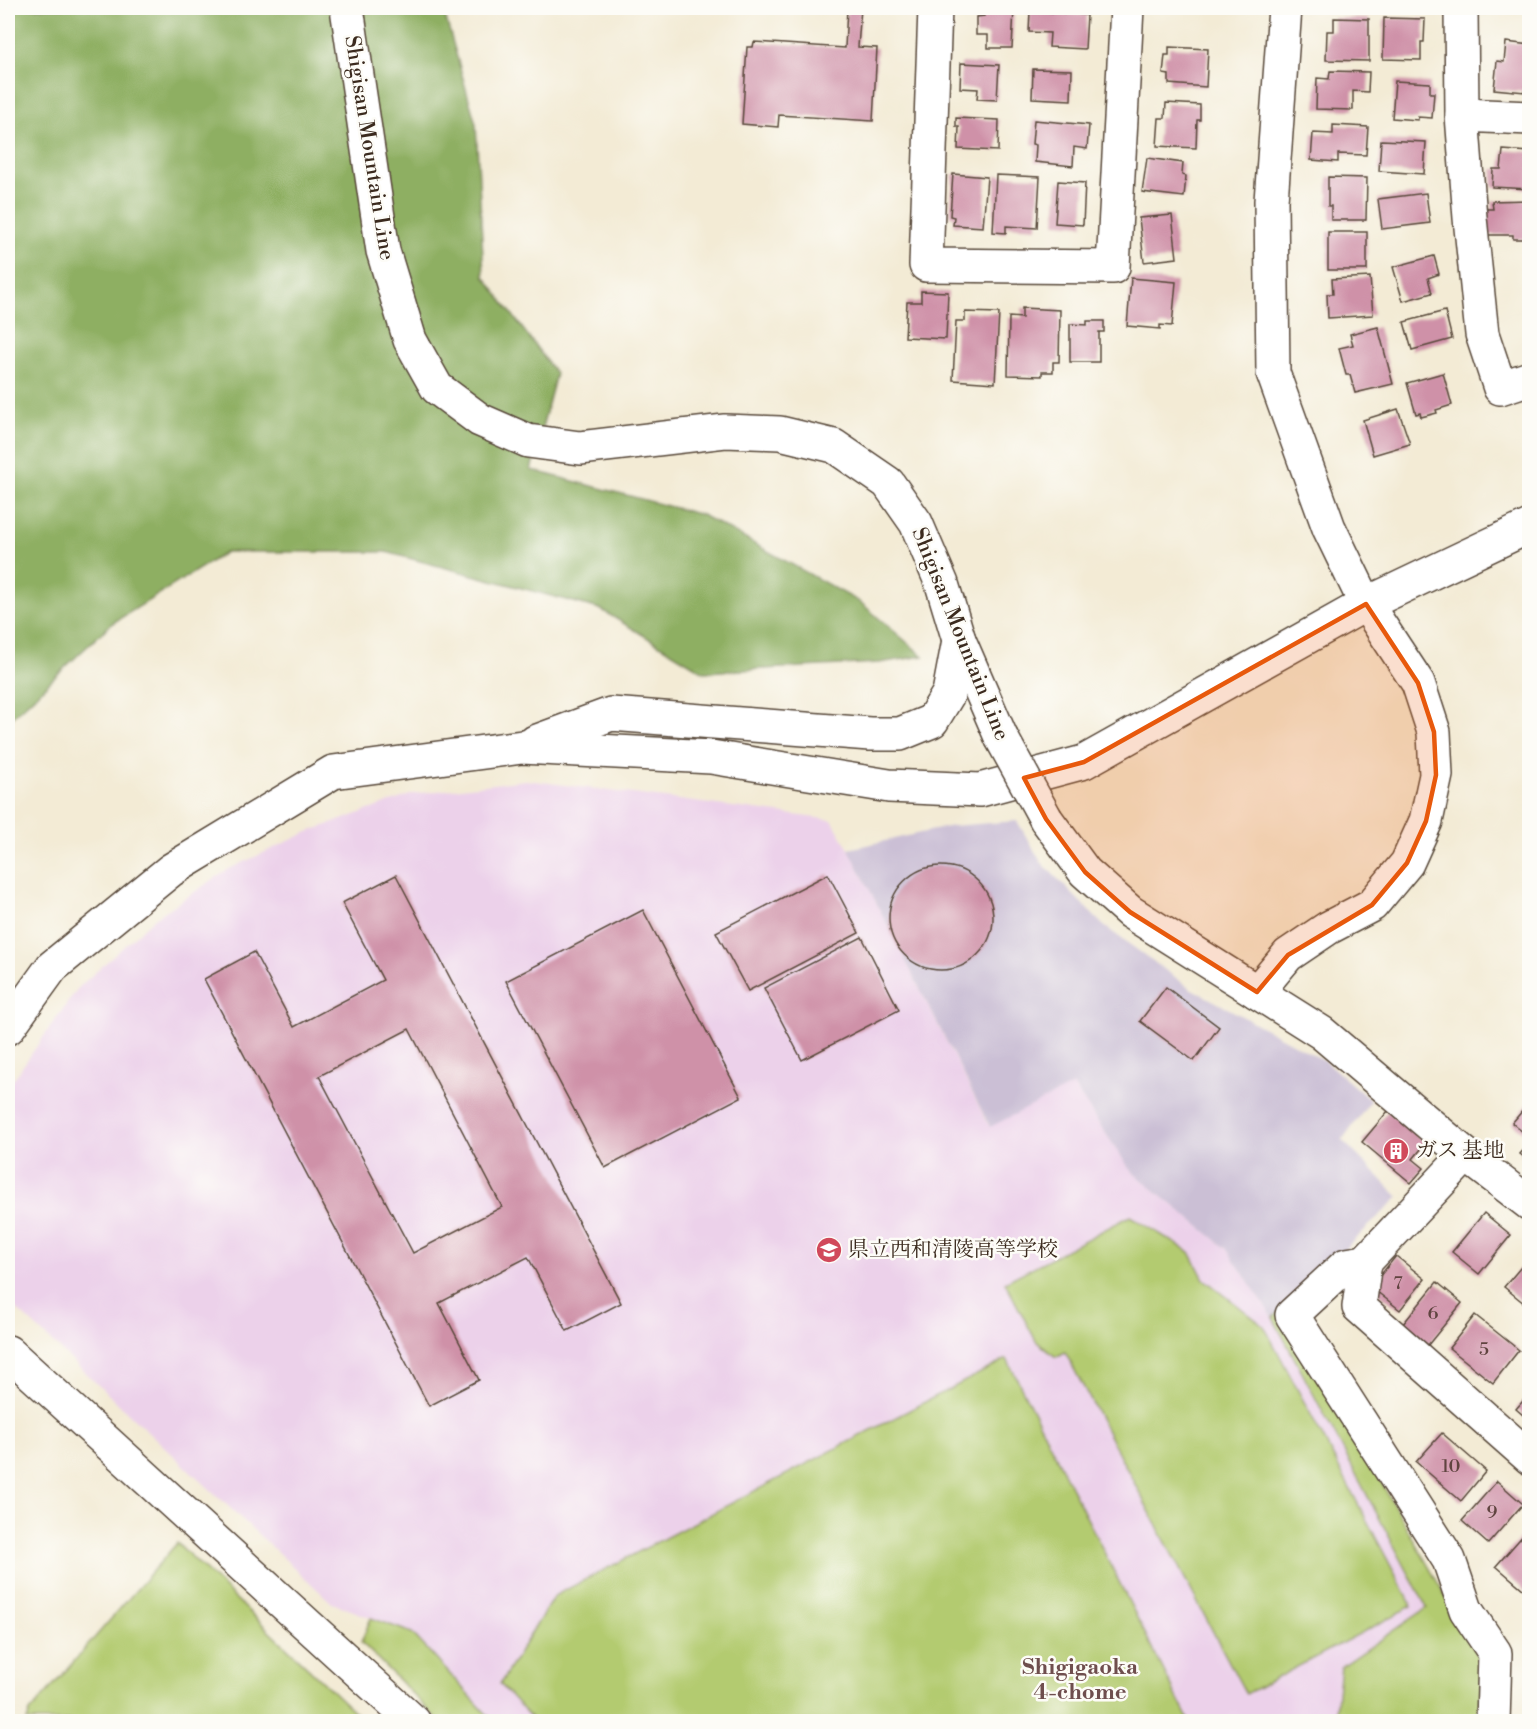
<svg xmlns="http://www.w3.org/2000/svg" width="1537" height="1729" font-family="'Libre Bodoni','Noto Serif JP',serif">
<rect width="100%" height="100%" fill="#fdfcf7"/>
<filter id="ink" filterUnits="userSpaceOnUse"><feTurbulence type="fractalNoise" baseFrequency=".0167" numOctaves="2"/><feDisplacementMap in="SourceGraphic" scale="12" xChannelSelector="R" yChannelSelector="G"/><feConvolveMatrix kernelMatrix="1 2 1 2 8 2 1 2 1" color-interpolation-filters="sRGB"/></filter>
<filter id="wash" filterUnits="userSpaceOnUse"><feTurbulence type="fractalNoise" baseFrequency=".008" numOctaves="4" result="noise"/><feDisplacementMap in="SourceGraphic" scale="24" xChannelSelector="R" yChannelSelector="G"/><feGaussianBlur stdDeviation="1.35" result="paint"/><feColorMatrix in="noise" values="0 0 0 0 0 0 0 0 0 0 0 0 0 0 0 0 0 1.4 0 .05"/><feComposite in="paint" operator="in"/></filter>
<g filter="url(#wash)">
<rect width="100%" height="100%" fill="#f3ebd5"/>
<g fill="#ecd1ea" fill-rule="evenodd">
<path d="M526,780l306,40 17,29 140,277 84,-41 58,86 95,77 47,70 154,291 -86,58 -6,54h-146l-183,-361 -506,324 34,37h-41l-81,-88 -80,-30 -324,-302v-214l70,-99 77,-70 74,-49 79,-37 105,-38zM828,874l31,59 -111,58 -32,-59zM396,875l225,428 -54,28 -39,-74 -89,46 40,77 -50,26 -225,-427 50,-26 40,74 89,-47 -41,-77zM643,910l98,187 -136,71 -99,-187zM861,937l38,73 -97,50 -38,-72zM1190,1252l14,27 60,47 -18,368 -181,-342z"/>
<path d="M409,1029l93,178 -89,46 -94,-177z"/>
</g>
<path fill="#cbbfd5" d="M1017,821l24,41 63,64 86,62 135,73 46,40 -29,39 57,57 -126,121 -47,-70 -95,-77 -58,-86 -83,42 -141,-278 103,-23z"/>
<g fill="#b3cb6f" stroke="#777a46" stroke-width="1.5">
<path d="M1130,1216l60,36 14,27 60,47 148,280 -166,88 -181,-342 -9,5 -20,-16 -31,-59z"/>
<path d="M1283,1308l204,362 -10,51h-142l6,-54 86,-59 -154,-290z"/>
<path d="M1007,1359l182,362h-655l-34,-37 54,-88z"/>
<path d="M177,1543l187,178h-337l3,-9z"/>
<path d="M371,1618l41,15 81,88h-54l-78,-79z"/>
</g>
<path fill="#8eaf62" stroke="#646c40" stroke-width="1.5" d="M8,8h435l33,116 8,152 72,98 -25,96 171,45 158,87 63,54 -44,7 -175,9 -104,-63 -214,-57h-160l-115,72 -103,97z"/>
<g id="blocks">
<g fill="#cf91a8" fill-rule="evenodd">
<path d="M847,8h14l-3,39 19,1 -4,73 -94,-6 -1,12 -36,-3 5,-77h6l1,-5 91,6z"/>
<path d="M984,8l30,1 -2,39h-24v-13h-12v-18l8,-1z"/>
<path d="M1030,11l57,4 -2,34 -36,-2 1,-14 -21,-1z"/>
<path d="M1334,18l35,1v42l-43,-1 1,-29h7z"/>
<path d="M1384,18l41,1 -1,23h-3v18l-38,-1z"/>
<path d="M1506,42l24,3 -5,47 -31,-3 3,-28 7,1z"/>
<path d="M1169,47l39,2 -2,38 -37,-3v-9l-6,-1 2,-19h4z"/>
<path d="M961,63l38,2 -2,35 -20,-1 1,-10 -18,-1z"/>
<path d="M1033,69l39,1 -1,30 -39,-2z"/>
<path d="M1330,71l39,1 -1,20 -15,-1v19l-37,-1 1,-31 12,1z"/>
<path d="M1395,81l35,2v10h4l-2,25 -14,-1v3l-26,-2z"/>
<path d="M1166,103l34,2v15h-3l-1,28 -39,-2 2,-28h6z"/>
<path d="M956,118l43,2 -1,31 -40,-2 1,-22h-3z"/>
<path d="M1034,120l55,5 -2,24 -13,-2 -1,19 -38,-4 1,-17 -4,-1z"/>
<path d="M1333,125l35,2 -2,28 -28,-1v8l-27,-2 2,-27 20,1z"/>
<path d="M1381,140l45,2 -2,32 -45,-3z"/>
<path d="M1503,150l27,2v37l-38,-2 1,-18h8z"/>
<path d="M1147,158l36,5 -1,12 4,1 -2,21 -42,-5z"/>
<path d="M953,174l34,3 -4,50 -30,-2 1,-8 -4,-1z"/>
<path d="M996,175l44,2 -3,51 -31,-2v7l-13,-1z"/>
<path d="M1328,177l39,1 -1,42h-35v-14h-3z"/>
<path d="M1058,181l27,2 -2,42 -28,-2z"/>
<path d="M1426,193l4,30 -48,6 -4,-30z"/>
<path d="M1530,200v39h-17v-4h-27v-26h7l-1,-8z"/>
<path d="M1172,215l5,43 -33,4 -5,-44z"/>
<rect x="1328" y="232" width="39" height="38"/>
<path d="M1434,256l5,18 -11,4 4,15 -29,8 -10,-34z"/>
<path d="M1370,277l3,38 -45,3 -1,-24h6l-1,-15z"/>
<path d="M1131,278l45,4 -4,44 -12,-1v4l-33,-3z"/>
<path d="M921,291l27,1 -2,47 -41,-2 2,-35h14z"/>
<path d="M1022,308l38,2 -1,52h-6v10h-11v4l-34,-1 1,-58 13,1z"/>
<path d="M1445,311l7,28 -40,11 -8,-28z"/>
<path d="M965,312l34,1 -4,70 -42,-3 3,-59h9z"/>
<path d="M1087,321h17v11h-5v30h-29v-38l17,1z"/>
<path d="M1378,327l15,57 -38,9 -5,-18h-4l-7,-27 14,-3 -3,-11z"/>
<path d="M1443,373l9,32 -16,5 1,3 -16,4 -1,-4 -4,1 -9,-31z"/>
<path d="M1398,409l12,35 -37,11 -10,-35z"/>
<circle cx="941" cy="918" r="52"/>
<path d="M828,874l31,59 -111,58 -32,-59z"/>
<path d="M396,875l225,428 -54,28 -39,-74 -89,46 40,77 -50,26 -225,-427 50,-27 40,75 89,-47 -41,-77zM409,1029l93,178 -89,46 -94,-177z"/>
<path d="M643,910l98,187 -136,71 -99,-187z"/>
<path d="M862,937l37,73 -97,50 -38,-72z"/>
<path d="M1166,987l53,40 -25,34 -54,-40z"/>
<path d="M1530,1102v36l-18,-15z"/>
<path d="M1388,1111l38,32 -13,16 11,9 -13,15 -49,-41z"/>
<path d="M1530,1143v19l-10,-8z"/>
<path d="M1484,1213l27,22 -32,39 -27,-22z"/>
<path d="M1396,1256l29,23 -25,31 -29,-23z"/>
<path d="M1527,1260l3,2v46l-26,-21z"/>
<path d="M1437,1282l25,21 -34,42 -25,-21z"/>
<path d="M1475,1315l44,35 -26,33 -44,-35z"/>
<path d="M1530,1393v28l-14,-12z"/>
<path d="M1442,1433l44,38 -25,30 -45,-39z"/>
<path d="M1497,1481l26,23 -35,40 -26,-23z"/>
<path d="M1526,1532l4,3v60l-34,-29z"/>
</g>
</g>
</g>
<g filter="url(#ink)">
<use href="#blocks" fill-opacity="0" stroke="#574739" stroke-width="1.5"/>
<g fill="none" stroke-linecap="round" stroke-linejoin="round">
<g stroke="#574739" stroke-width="36">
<g id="minor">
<path d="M935,8l-9,257 187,2 14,-259"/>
<path d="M1461,8l1,107 8,103 12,116 18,54 30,-10"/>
<path d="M1462,115l68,3"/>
<path d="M535,742l76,-28 259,20h30l32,-13 17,-28 10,-53"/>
<path d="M1257,992l31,-37 40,-27 44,-23 35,-42 19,-42 10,-46 -2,-43 -16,-49 -52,-79 -37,-76 -56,-155 -2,-172 14,-193"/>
<path d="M8,1028l44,-61 119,-97 162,-98 189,-25 189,10 178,29 91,4 104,-28 282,-158 164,-78"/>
<path d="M1466,1155l-101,107 -6,45 171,151"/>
<path d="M1365,1262l-19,3 -54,50 157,245 17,50 29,43 -2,69"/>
<path d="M8,1352l406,370"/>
</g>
</g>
<g stroke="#574739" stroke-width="36">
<g id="major">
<path d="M347,8l36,243 27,89 27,48 43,32 48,21 52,7 145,-17 55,2 54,13 54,37 28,40 26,61 17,56 42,97"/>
<path d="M1046,819l39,53 45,40 192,121 144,122 64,49"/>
</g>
</g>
<use href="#minor" stroke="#fff" stroke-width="33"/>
<use href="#major" stroke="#fff" stroke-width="33"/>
<g stroke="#574739" stroke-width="36" stroke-linecap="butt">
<path id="major-bridge" d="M1001,737l45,82"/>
</g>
<use href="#major-bridge" stroke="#fff" stroke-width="33"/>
</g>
</g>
<path fill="#e8590c" fill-opacity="0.2" stroke="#e8590c" stroke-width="4.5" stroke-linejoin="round" d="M1366,604l52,79 16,49 2,43 -10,46 -19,42 -35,42 -84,50 -31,37 -127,-80 -45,-40 -39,-53 -22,-41 60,-16z"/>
<defs>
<g id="building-disc" transform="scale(1.35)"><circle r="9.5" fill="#d1495b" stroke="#fdfcf7"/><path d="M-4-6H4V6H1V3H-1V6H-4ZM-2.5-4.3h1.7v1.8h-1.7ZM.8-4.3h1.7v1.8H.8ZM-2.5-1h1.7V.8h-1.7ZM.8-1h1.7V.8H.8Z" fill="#fff"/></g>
<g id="school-disc" transform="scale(1.35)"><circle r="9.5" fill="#d1495b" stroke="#fdfcf7"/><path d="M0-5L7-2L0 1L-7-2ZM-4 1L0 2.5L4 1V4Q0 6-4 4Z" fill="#fff"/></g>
</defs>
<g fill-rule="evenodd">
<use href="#building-disc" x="1396" y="1151"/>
<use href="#school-disc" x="829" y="1250"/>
</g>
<g text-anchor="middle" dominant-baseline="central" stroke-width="5" stroke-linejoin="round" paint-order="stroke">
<g font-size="18" fill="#604440">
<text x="1398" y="1283">7</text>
<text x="1433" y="1313">6</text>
<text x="1484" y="1349">5</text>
<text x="1451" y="1466">10</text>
<text x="1492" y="1512">9</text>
</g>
<g font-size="21" fill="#3b2a1e" stroke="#fdfcf7">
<text transform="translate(369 148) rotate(81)">Shigisan Mountain Line</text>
<text transform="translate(960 634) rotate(68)">Shigisan Mountain Line</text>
</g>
<g font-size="21" fill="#3b2a1e" stroke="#fdfcf7" text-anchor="start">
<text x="1416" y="1151">ガス 基地</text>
<text x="848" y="1250">県立西和清陵高等学校</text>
</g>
<g font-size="22" font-weight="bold" fill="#6f4e4e" stroke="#fdfcf7">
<text x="1080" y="1667">Shigigaoka<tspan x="1080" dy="25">4-chome</tspan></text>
</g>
</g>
<rect width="1537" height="1729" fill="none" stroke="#fdfcf7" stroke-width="30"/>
</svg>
